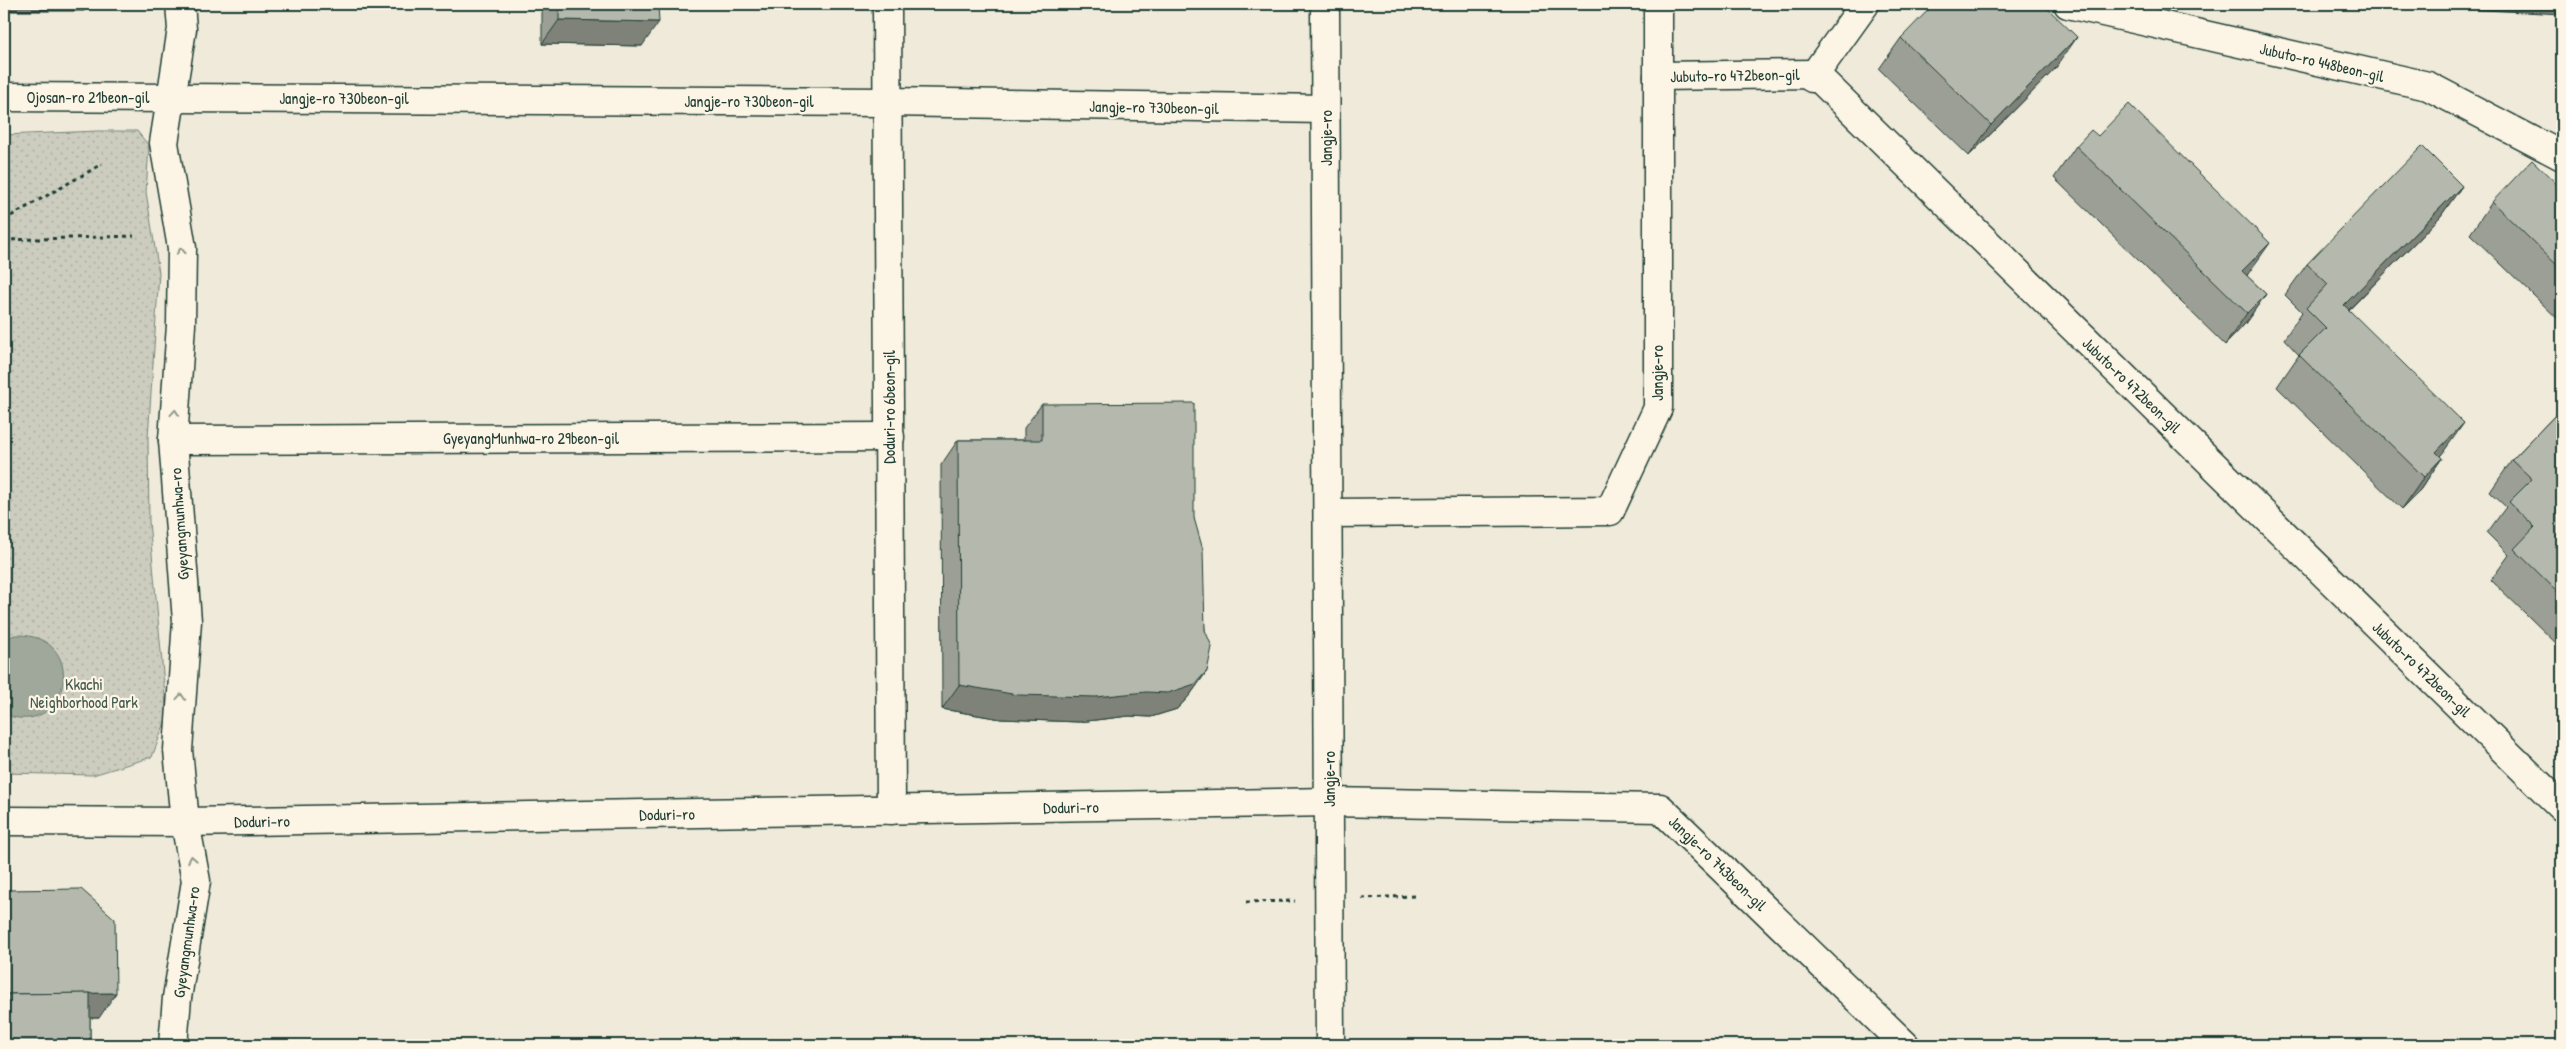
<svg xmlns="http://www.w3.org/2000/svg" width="2566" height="1049" font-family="'Patrick Hand',sans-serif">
<defs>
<pattern id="park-dots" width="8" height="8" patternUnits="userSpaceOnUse" patternTransform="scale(1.25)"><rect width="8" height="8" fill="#cccdbf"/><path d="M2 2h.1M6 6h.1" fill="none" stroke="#afb1a5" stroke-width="1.8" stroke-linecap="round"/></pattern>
</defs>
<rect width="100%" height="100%" fill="#efeada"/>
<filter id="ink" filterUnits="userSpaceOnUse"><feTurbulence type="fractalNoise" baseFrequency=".02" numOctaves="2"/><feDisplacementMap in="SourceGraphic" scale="10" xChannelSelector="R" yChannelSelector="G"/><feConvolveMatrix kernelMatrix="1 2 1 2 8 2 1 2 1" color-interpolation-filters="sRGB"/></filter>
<g filter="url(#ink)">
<path fill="url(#park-dots)" stroke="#76857a" d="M97,131h40l12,15 -3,46 13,81 -11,165 1,83 18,196 -15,40 -59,18 -89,-2v-638z"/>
<path fill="#9fa89a" stroke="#6c7d71" d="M15,635c77,-2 54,106 -11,79v-75z"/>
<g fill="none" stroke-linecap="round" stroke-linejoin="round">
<g stroke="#1f3d34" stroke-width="31">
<g id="minor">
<path d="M887,4l4,806"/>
<path d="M2068,4l360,82 134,70"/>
<path d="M1658,76l157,-2 747,733"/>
<path d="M1812,78l53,-74"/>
<path d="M4,97l884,5 437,7"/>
<path d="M173,440l717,-3"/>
<path d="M1329,513l281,-2 48,-103v-404"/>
<path d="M1329,802l331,6 245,237"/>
<path d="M173,1045l4,-47 19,-117 -11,-59 -7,-72 9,-129 -14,-181 8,-115 1,-77 -18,-105 18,-114 -2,-25"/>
</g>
</g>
<g stroke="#1f3d34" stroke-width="31">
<path id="tertiary" d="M4,821l181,1 1144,-20"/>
</g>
<g stroke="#1f3d34" stroke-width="31">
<path id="secondary" d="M1325,4l5,1041"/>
</g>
<g stroke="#1f3d34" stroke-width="3" stroke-dasharray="4 4" stroke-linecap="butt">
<path d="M4,220l98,-56"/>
<path d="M4,240l130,-4"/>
<path d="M1362,898l53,-2"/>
<path d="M1246,902l49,-1"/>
</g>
<use href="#minor" stroke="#fcf5e5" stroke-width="28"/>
<use href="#tertiary" stroke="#fcf5e5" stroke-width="28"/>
<use href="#secondary" stroke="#fcf5e5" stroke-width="28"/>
</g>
<g fill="#9c9f95" stroke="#1f3d34">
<path d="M542,4h116l-16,42 -100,-2z"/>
<path d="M2077,37l-22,32 -86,87 -90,-87 22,-31z"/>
<path d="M2076,146l172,128 -1,2 19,18 -22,31 -19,20 -171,-167z"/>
<path d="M2462,186l-22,31 -91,93 93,144 -2,2 2,2 -22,32 -18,19 -125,-122 22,-32 -15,-16 18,-27 -17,-17 22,-31z"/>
<path d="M2562,189v134l-92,-89 22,-32z"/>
<path d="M1042,404l152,114 11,112 2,41 -17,24 -13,14 -26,8 -22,-1 -50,6 -78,-3 -59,-10 -1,-244 17,-25h66v-12z"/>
<path d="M2562,408v90l-2,3 2,2v146l-71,-69 18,-25 -22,-22 19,-26 -16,-15 22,-32z"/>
<path d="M4,890l95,128h-9v27h-86z"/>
</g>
<g fill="#7f8279" stroke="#1f3d34">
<path d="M4,4h85l-5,7h-80z"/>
<path d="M2424,4h138v10l-116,-6z"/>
<path d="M559,20l100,2 -17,24 -100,-2z"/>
<path d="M2077,37l-22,32 -86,87 22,-31z"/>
<path d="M2462,186l-22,31 -118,120 22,-32z"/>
<path d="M2270,243l-22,31 -20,21 14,-24z"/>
<path d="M2266,294l-22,31 -19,20 22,-32z"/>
<path d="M2464,423l-22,31 -20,21 14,-23z"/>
<path d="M2442,458l-22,32 -18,19 22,-32z"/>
<path d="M2562,490v8l-29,30 23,-31z"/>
<path d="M1207,671l-17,24 -13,14 -26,8 -22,-1 -50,6 -78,-3 -59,-10 17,-24z"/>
<path d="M116,993l-17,25h-91v-24l-4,6v-6z"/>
</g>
<g fill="#b5b9ad" stroke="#1f3d34">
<path d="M559,4h99l1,18 -100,-2z"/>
<path d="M1934,4h95l2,1 1,-1h11l34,33 -86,88 -90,-87z"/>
<path d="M2129,104l141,139 -28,28 24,23 -19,19 -171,-167 15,-16 7,6z"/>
<path d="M2422,146l40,40 -118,119 120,118 -28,29 6,6 -18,19 -125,-122 27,-27 -20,-20 22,-24 -21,-20z"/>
<path d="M2532,160l30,29v81l-70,-68z"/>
<path d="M1194,403v115l9,32 2,80 7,17 -5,24 -12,13 -27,9 -22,-1 -50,5 -78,-2 -59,-10 -1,-245h84v-36z"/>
<path d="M2562,408v82l-6,7 6,6v5l-1,1 1,2v85l-48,-47 21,-22 -26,-25 23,-23 -20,-19z"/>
<path d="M81,889l34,30 1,74 -112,1v-104z"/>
<path d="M90,993v52h-82v-51z"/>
</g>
<defs><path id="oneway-chevron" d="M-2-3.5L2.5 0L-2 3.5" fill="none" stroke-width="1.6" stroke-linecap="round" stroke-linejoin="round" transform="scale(1.25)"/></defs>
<g stroke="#8e998c">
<use href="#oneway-chevron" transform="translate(181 251) rotate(-93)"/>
<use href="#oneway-chevron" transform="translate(175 413) rotate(-86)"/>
<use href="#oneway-chevron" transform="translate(181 697) rotate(-86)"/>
<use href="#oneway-chevron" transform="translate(192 859) rotate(-100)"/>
</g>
</g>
<g text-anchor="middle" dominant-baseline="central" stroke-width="4.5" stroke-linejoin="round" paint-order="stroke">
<g font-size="16" fill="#1f3d34" stroke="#fcf5e5">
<text transform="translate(2322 62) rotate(13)">Jubuto-ro 448beon-gil</text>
<text transform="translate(1735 75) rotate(-1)">Jubuto-ro 472beon-gil</text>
<text x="88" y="97">Ojosan-ro 21beon-gil</text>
<text x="344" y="98">Jangje-ro 730beon-gil</text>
<text x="749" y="101">Jangje-ro 730beon-gil</text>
<text transform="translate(1154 107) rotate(1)">Jangje-ro 730beon-gil</text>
<text transform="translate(1326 138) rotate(-90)">Jangje-ro</text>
<text transform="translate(1657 373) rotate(-90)">Jangje-ro</text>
<text transform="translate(2132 385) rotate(44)">Jubuto-ro 472beon-gil</text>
<text transform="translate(889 407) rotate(-90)">Doduri-ro 6beon-gil</text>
<text x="531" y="438">GyeyangMunhwa-ro 29beon-gil</text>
<text transform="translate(179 524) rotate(-94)">Gyeyangmunhwa-ro</text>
<text transform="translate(2422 669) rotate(44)">Jubuto-ro 472beon-gil</text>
<text transform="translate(1329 779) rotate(-90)">Jangje-ro</text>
<text transform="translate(1071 807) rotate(-1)">Doduri-ro</text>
<text transform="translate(667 814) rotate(-1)">Doduri-ro</text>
<text transform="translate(262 821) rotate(-1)">Doduri-ro</text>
<text transform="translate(1718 863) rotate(44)">Jangje-ro 743beon-gil</text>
<text transform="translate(186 942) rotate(-82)">Gyeyangmunhwa-ro</text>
</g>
<g font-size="16" fill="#425a50" stroke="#fcf5e5">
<text x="84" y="684">Kkachi<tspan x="84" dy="18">Neighborhood Park</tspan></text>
</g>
</g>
<rect width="2566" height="1049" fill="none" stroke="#fcf5e5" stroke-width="20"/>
<rect x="10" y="10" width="2546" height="1029" fill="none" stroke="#1f3d34" stroke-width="2" filter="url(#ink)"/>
</svg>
